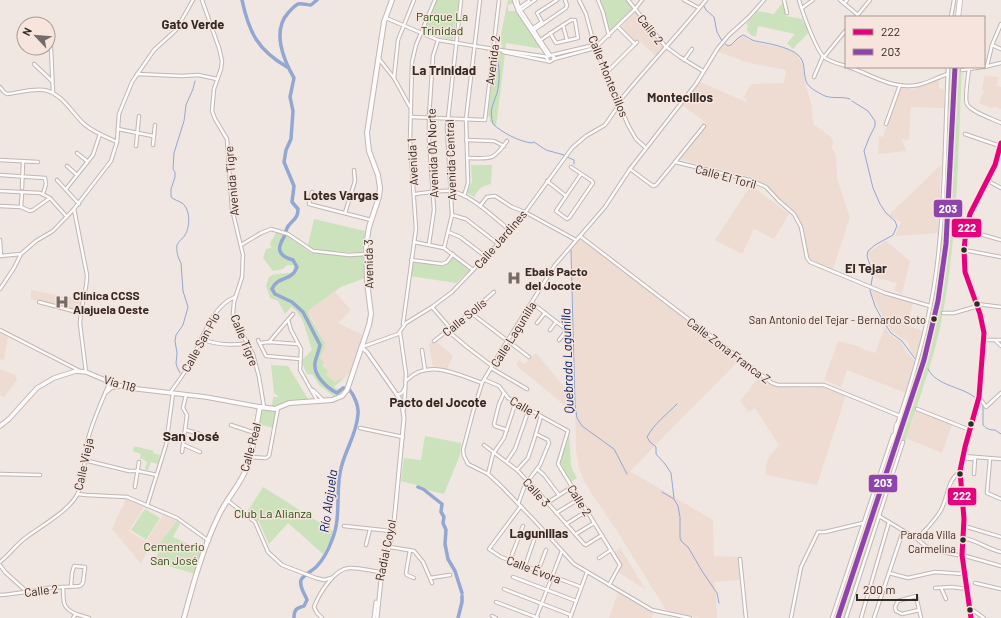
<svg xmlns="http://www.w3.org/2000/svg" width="1001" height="618" font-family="Barlow,sans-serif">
<rect width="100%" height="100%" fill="#f1e7e2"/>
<g fill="#eedbd2">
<path d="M634,13h2l28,36 -7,8 -19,-18 -3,2 -14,-14z"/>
<path d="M744,37l10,5 33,7 7,3 4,4 5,10 2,18 7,22 1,18 18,13 2,4 -1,7 4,7 1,23 12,37v5l-16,49 -20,-8 -5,-5 -4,-28 -9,-16 -15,-12 -13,-13 -13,-9 -76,-19 29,-35 -25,-19 18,-23 46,20 1,-2 -4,-2 8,-14 33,-1 2,-13 -37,-7 -32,-12 6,-7 5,2 3,-1 9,-7z"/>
<path d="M985,74l1,2 12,1 -1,9 4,1v22l-6,-3 -3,2 -13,-5 5,-12 -2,-1z"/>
<path d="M939,79v9l5,1v19l-33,-1 -2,33 -7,-1 4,12 -28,3 1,-18 4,1 17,-50 13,2z"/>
<path d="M941,165l-3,68 -43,3 6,-14 -11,-6v-2z"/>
<path d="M751,185l38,29 -15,25 -20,-10 -12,25 -27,-14z"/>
<path d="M580,238l159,122 -109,111 83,49 1,36 25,1 1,23 -25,2 2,36h-18l-33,-8 -49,-79 -31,-46 -7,-16 -3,-18 -4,-204z"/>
<path d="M886,241l24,20 -8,33 -8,-4 3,-7 -23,-6 1,-5 -2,-9 -4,-6v-5z"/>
<path d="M871,288l13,6 29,9 -6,22 16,6 -6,27 -5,-5 -4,-11 -16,-11 -8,-12 -13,-26z"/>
<path d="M31,290l52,10 -3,12 -49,-13z"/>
<path d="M335,292l16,18 -13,13 25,12 -13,37 -4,4 -11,6 -9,-7 -5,-9 -2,-8 5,-7 1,-8 -17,-32z"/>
<path d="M885,327l5,8 11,7 5,10 10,10 -10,31 -59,-23 -6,17 -17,-7 14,-39 19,5 8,4 10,3z"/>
<path d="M0,332l8,4 -4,24 -4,-1z"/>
<path d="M432,341l2,3 3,-2 16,14 -6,13 -14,-2 -4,-23z"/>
<path d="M536,353l33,40v16l-53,-44 3,-5 5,4z"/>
<path d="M0,369l15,6 2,5 -13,17 -4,-1z"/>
<path d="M759,377l14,9h21l7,2 23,-1 22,8 -29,90 -51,-10v-10l3,-8 10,-12 -24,-37 -6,4 -9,-11z"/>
<path d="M916,410l36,15 -10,28 -36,-15z"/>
<path d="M126,499l18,8 -15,24 17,11 17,-27 14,6 -18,23 2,2 -5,5 -7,-3 -8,16 -29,-35z"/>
<path d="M620,548l26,42 -28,-18 4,-8 -8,-12z"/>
<path d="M618,593l35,20 -1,5h-43z"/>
</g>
<g fill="#cbe2bc">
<path d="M437,0h22l-6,40 -10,-2 -18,-7z"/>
<path d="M508,0h6v3l-6,2v6h8l26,38 -36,-6 -1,6h-3l-1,-15z"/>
<path d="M599,0h27l8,9 -25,24 -4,-20z"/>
<path d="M783,2l3,14 16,3 7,13 -16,17 -6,-6 8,-9 -37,-8 -2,10h-4l-5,-6 1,-5 -2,-1 12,-13 16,3z"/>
<path d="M495,51l10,3 -9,73 -6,-6v-4l-2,-1z"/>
<path d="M949,67h3c-3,81 -2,163 -18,242 -9,45 -25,88 -39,131l3,-15 33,-119 6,-30 4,-29 4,-64z"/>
<path d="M957,67h5c-4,82 -4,165 -19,246 -8,44 -24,86 -38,128h-2l-58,177h-4l83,-248 15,-60 6,-33 5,-54z"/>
<path d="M471,165h21l-1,19c-9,2 -12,4 -17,13l-7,-4 5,-11z"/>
<path d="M314,219l51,12 -3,22 -50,-3 -4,-5z"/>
<path d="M277,232l10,3 24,18 52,3 2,22 -24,9 -33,24 2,6 15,26 -1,8 -5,7 5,4 -2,4 6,4 -2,5 9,7 11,-6 -12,11 3,2 9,-3 -8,9 -3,2 -16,-12 -6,-10 -6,-1 -6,-13 11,-11c-5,-14 -8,-36 -21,-43l-6,7 -7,-13 -8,-3 -4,-12 3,-9c7,-5 15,-2 24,-5l1,-7h-7l-4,4 -10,2 -10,-13 3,-9 5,-1 -1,-5z"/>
<path d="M453,257l17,13 -14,13 -46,-7 3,-14 30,4 4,-2z"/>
<path d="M271,365l17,1 20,33 -19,1 -13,6h-4l1,-9h5l-1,-2 -2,-1 -1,-2z"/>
<path d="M262,409l14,3 -3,16 -15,-4z"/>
<path d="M569,433l2,31 1,5 5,9 -6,4 -11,-20 7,-19z"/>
<path d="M425,436l36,7 -1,12 -16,39 -18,-4 -2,-3 -23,-6 3,-23 17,2z"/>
<path d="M893,439l-3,16 -54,163h-3z"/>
<path d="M134,446l20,5 -1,2 7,2 -2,9 -7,-2 -3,8 -3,-1 2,-7 -7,-4 1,-4 -8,-3z"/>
<path d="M263,487l70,44 -2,8 -8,15 -35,-31 -19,21 -10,-22 -12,-10z"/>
<path d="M145,509l15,9 -14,22 -15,-10z"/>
<path d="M177,521l3,3 -7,13 30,14 -7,23 -36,-10 -4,-2 2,-10 -2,-1 5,-5 -2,-2z"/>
</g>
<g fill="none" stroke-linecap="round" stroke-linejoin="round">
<g stroke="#92a7d2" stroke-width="1">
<path d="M704,6l2,4 8,7 3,15 5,9"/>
<path d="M724,43l4,3 3,-1 7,-7 5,-3c5,2 8,5 12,6 11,2 35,6 43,14 8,7 5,17 8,26 2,7 13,12 19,15 9,3 17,0 25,3"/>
<path d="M496,54c4,12 4,27 1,39 -4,12 -8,17 -4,31 8,8 27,18 39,19l2,-1 12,8 18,5"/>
<path d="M852,101l16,10 7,10v5l-6,12 -5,13 9,37 7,16 6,9 9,8 2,5 -4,9 -18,10 -7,6 -1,5 6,18 -3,17 5,15 8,15 8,12 11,8 14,19"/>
<path d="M567,157l7,3v4"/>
<path d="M571,250l4,155 2,13 5,8 32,23 13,25"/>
<path d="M928,369c9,18 35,17 49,30"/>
<path d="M180,373l-3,-6 -1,-4 1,-10 -2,-12 1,-6 7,-10 5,-18 -5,-16 -2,-28c-3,-5 -5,-12 -4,-18 2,-5 6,-6 8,-10 5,-8 6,-25 -3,-32 -3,-2 -8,-3 -11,-6v-8l4,-12v-5l-2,-3 1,-16 10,-32 2,-16 7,-16 2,-8"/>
<path d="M980,401l3,5v19c4,4 6,5 12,5l6,4"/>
<path d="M662,492l12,7 4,7 2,11v21l2,4 6,5 14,24 15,22 2,10"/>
<path d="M674,498l-3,-25 -6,-9 -9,-10v-7l-6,-5 -3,-5c7,-13 20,-23 30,-33"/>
</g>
<g stroke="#92a7d2" stroke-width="3.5">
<path d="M242,0c7,33 16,50 45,67"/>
<path d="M418,487l5,2 19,15 -1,8 3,5 -1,6 3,7 -1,14 3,15 7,12 7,22"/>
<path d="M294,618c0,-8 2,-10 10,-12l3,-6c-2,-6 -8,-13 -6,-20 3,-6 12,-9 16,-14 6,-6 12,-18 15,-26 9,-21 4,-45 8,-67 3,-20 17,-38 18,-59 1,-8 -4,-19 -9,-25l-6,-1 -6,5c-10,-5 -24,-18 -22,-30 1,-6 4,-12 5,-18l-17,-33 -11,-10 -17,-8 -3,-5c6,-14 20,-7 25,-22l-4,-7c-14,-4 -17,-10 -9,-23 2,-4 2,-9 5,-12 5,-6 9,-7 9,-16l-6,-7 2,-16 -10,-24 2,-12 5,-11 2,-28 -3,-14 4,-19c-11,-19 -22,-47 -6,-65 3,-3 6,-7 10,-9 4,-1 9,1 13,1l6,-5"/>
<path d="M458,618l4,-16v-6"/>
</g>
<g stroke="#bfb7b4" stroke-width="4.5">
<g id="minor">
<path d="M202,0l17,48 3,13 -1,8 -7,20 -2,22 3,8 12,20 5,70 11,46 -1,22 -8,25 -1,12 3,8 17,32 6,23 5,30"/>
<path d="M514,0l4,11 30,45"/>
<path d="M517,0l2,8 31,47"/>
<path d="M579,0l7,14 9,34 33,77 8,14 10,9"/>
<path d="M598,0l5,12 6,24"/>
<path d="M628,0l37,46 15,11 23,14"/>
<path d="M684,0l15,8"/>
<path d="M784,0l3,13"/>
<path d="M799,0c3,11 18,53 26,58 6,4 14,6 21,8"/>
<path d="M840,0l18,15"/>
<path d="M844,3l3,-3"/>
<path d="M519,8l10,-7"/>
<path d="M802,8l11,-8"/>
<path d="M521,10l14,-10"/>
<path d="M856,17l14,-17"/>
<path d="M951,17l3,-17"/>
<path d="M386,18l52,22 55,9"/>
<path d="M543,24l-6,-11 20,-13"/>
<path d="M563,25l4,15"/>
<path d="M50,26l3,67"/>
<path d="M618,27l17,17"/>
<path d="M533,28l9,-6"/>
<path d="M534,30l32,-22 1,-3 -2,-5"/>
<path d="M538,42c11,-8 22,-15 33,-22h4l3,18 -22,5 -6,-10"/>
<path d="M992,45l9,4"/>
<path d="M595,48l40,-39 7,-9"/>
<path d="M493,49l49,7 5,1 4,-2 3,2 -1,3 -4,2 -2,-3v-2"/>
<path d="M503,52l44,9"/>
<path d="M552,55l42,-10"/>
<path d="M824,57l22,-27"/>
<path d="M379,59l15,19 16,29"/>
<path d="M554,59l41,-11"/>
<path d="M684,60l8,-11"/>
<path d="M34,64l18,17"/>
<path d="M987,66l5,-21 9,-21"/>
<path d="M849,67c23,8 44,23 69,18 10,-2 20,-8 30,-11"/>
<path d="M984,67l17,-4"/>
<path d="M969,69c-1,7 -4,31 -2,35 4,8 26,15 34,19"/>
<path d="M962,70l20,-3"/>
<path d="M606,73l31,-31"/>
<path d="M137,74l45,2 16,-1 19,4"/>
<path d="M814,77l9,-21"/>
<path d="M394,78l4,-38 16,-40"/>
<path d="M0,87l4,5 3,2c12,-1 25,-6 37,-4 18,3 28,23 40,34 9,8 22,13 33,18"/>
<path d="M618,103c28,-35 60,-68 88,-103"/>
<path d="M411,117l74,3 14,-120"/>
<path d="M886,124l14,-39"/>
<path d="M118,129l35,7"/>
<path d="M965,134l35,12"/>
<path d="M466,140l28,1 10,5"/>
<path d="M153,145l2,-20"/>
<path d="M136,146l3,-30"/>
<path d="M77,153l10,8"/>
<path d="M467,158c24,0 25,4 40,-17"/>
<path d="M0,160l38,2"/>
<path d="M675,162l29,-36"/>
<path d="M67,166l10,9"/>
<path d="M571,167l21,14 1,2 -24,35 -2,1 -11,-8 25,-37"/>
<path d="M630,169l23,17 3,-1 19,-23 75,18 16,7 13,14 15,13 7,13 6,31 3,4 75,31 45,13"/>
<path d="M0,175l45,3 1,6 -3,10"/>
<path d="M57,180l22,24"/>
<path d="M547,181l19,15"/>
<path d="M988,181l13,7"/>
<path d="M22,188l1,-26"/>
<path d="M66,189l27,-34 7,-21"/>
<path d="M0,191l40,2 10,5"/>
<path d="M312,192l-3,12 62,16"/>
<path d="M414,194c10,-1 28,-4 37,-3 21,4 43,27 60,40"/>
<path d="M464,196l4,-13 -2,-64 14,-119"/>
<path d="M0,206l21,1 9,4 3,-1 17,-12 17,19"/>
<path d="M480,206l7,-9 8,-1 17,11 13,5 51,28"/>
<path d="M21,207l1,-15"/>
<path d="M345,213l10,-32 -1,-11"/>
<path d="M452,215l14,4 31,24"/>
<path d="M966,230l35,10"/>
<path d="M448,232l12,5 25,19"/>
<path d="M580,236l192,147 6,2h46l76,31"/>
<path d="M0,240l1,16"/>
<path d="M414,242l30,6 29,22"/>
<path d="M429,244l5,-34 -5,-70v-23l4,-61 5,-16"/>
<path d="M241,245l20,-12 10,-4 17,5 25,17 36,4 17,-1"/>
<path d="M444,248l8,-33 -5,-87 14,-128"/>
<path d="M964,250l37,7"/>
<path d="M0,256l21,-2"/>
<path d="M411,260l31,4 5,-2 6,-8"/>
<path d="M0,289l14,-21 7,-14 15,-13 17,-10 21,-22"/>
<path d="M39,302l42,11"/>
<path d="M532,303l35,27 -8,10"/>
<path d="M977,304l24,3"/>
<path d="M432,307l19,22"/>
<path d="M943,313h11l24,-7"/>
<path d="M470,314l5,2 54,41"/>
<path d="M288,320l3,10 10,19 -1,21 18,32"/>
<path d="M537,323l8,-10"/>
<path d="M403,324l13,-95 -6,-88 2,-79 4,-17 19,-45"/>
<path d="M0,330l78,40"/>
<path d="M550,330l6,-8"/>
<path d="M448,331l19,16 25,19"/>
<path d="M400,332l6,42 -2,35"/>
<path d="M201,339c16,6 31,7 47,4"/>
<path d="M258,340l8,16 34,3"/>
<path d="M983,340h18"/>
<path d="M434,341l35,-27 25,-22"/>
<path d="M996,341l5,5"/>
<path d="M269,342l24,-28"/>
<path d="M260,343l9,-1 29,2"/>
<path d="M362,347l36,-13 8,-11 26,-16 20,-15 64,-67 56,-77 14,-12 19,-11 14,-20"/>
<path d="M422,350l3,20"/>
<path d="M491,368l36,21"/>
<path d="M86,372l-6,-48c0,-17 7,-32 7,-49l-13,-66 37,-48 6,-19 2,-28 13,-32 22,-32 22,-20 17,-30"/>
<path d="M407,380c21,-22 52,-5 75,3"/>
<path d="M485,380l14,6 9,12 60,33 -10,33 62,101 -11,20"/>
<path d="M313,390l11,11"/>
<path d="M170,393c7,-10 14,-19 19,-28 12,-22 22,-59 46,-68"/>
<path d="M504,393l-5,11 -5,20 1,2 12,4"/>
<path d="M397,395l5,-2 3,-5"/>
<path d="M979,397l7,10 15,-14"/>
<path d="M917,409l53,21"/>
<path d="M231,425l24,8"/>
<path d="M897,425c17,-50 32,-100 39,-152 9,-68 9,-138 12,-206"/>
<path d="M360,428l43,9"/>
<path d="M186,430l14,4"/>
<path d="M184,445l16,7"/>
<path d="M484,445l33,25 21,22 46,52 2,1 16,-10"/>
<path d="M182,452l5,-37 -4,-7 3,-13"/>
<path d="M963,456l38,3"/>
<path d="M250,457l16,1 3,-2 9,-48"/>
<path d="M963,458l9,1 2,-1"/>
<path d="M990,459l-3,34 14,6"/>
<path d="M84,460l45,11h9l19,4"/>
<path d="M507,461l8,-12 14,-40"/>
<path d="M537,469l7,6 15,20"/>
<path d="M517,470l11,-12 6,-18 7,-24"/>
<path d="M0,474l40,1"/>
<path d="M488,474l5,-20 11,-16 12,-37"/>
<path d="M974,474l1,-16"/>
<path d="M135,487l4,-25"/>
<path d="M78,494l8,1 41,2 50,21 32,23"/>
<path d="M227,500l28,22 13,30 14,13 34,13 8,2 7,-2"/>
<path d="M547,503l25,-16"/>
<path d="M518,504l7,-19 15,-20 9,-22 -1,-3 -12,-6"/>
<path d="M147,506l19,-61 7,-52"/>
<path d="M521,506l-32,43 12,8 80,30"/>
<path d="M556,513l23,-14"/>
<path d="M879,516l38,23 12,10 33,7"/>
<path d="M566,524l21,-13"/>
<path d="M344,526l47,5"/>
<path d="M964,526l37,11"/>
<path d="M576,534l18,-11"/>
<path d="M963,538c14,2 24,11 38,14"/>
<path d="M917,539c8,-9 18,-18 24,-29 7,-12 6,-30 19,-38"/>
<path d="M366,545l4,-16"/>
<path d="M390,547l24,4 9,11 7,16"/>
<path d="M410,550l-4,23 1,2 7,3"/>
<path d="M962,555l39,11"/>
<path d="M599,558l12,-8"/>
<path d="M740,559l6,59"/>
<path d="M510,560l13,-34"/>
<path d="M0,562c9,-7 15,-16 24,-23 15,-12 46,-28 54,-46 7,-16 6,-36 10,-54 5,-19 14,-39 22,-57"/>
<path d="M0,565l5,7 21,19"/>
<path d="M525,566l10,-29"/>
<path d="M538,571l8,-21"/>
<path d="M889,573l19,5 27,-6 29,2"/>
<path d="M513,577l63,24"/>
<path d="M432,583l-2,-5 20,-3"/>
<path d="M975,583l26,6"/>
<path d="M63,587c1,15 -2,20 13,27"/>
<path d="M935,588l17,-1 15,2"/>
<path d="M941,588l5,11"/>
<path d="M504,589l67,26"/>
<path d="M0,595c16,-1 32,-4 48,-7 11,-1 21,-1 32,-2l3,-3 2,-16 -11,-1 -2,7 -1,14"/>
<path d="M496,602l42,16"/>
<path d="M970,608l14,10"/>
<path d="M919,610l-17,4 -6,-3 -1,-4 3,-6 18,-5 5,22"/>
<path d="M492,616l4,2"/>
<path d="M73,618l3,-4 13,4"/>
<path d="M322,618l-5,-5 -3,-6c5,-13 20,-38 35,-39 9,-1 21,3 31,4"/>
<path d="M536,618l26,-67"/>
<path d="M570,618l17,-46"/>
<path d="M690,618l-38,-8 -78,-46 -40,-44 -35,-36 -11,-10 -20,-10 -4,-8 -1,-6 10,-38 9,-29 19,-32 54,-86 50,-58 25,-38 66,-85 22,-36 11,-13 20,-18 15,-17"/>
<path d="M791,618l10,-51 17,-35h7l38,-9"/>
<path d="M832,618l61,-183"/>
<path d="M846,618l57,-176"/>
<path d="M861,618l28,-96"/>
<path d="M874,618l29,-87"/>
</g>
</g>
<g stroke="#bfb7b4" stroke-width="5">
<g id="tertiary">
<path d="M361,347l6,5 33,47 2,6 2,13 -10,105 -3,17 -10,40 -4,38"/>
<path d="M374,618l2,-16"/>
</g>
</g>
<g stroke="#bfb7b4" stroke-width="5.5">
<g id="secondary">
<path d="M106,392l6,-5 7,-1"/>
<path d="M0,426l9,-7 28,-31 17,-10 22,-7 10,1 31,13 12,3 77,9 54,10"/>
<path d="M971,618l-9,-63 2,-36 -4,-48 5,-24 14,-50 5,-64 -4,-19 -15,-42 -1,-22 2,-20 4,-16 25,-49 6,-22"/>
</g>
</g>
<g stroke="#bfb7b4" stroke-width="6">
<path id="primary" d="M184,618c9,-34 19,-70 34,-101 8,-18 23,-33 29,-50 7,-19 9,-40 13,-60l15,2 14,-6 43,-3 10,-4 5,-6 22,-65 2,-11 -4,-32 -1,-36 3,-19 10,-30 1,-9 -2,-13 -9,-24 -2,-18 17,-111 8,-22"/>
</g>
<g stroke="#bfb7b4" stroke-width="6">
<g id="trunk">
<path d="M958,17l2,-17"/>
<path d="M893,449l4,-24"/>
<path d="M838,618l86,-258 14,-59 8,-57 9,-177"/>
</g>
</g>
<use href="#minor" stroke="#fdfbfb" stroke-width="2.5"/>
<use href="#tertiary" stroke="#fdfbfb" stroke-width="3"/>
<use href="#secondary" stroke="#fdfbfb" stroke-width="3.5"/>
<use href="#primary" stroke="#fdfbfb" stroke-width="4"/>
<use href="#trunk" stroke="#fdfbfb" stroke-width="4.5"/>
<g stroke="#f7e4dc" stroke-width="8">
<path id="bus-1" d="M971,618l-9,-63 2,-36 -4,-48 5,-24 14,-50 5,-64 -4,-19 -15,-42 -1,-22 2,-20 4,-16 25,-49 6,-22"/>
</g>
<g stroke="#f7e4dc" stroke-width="8">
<path id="bus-2" d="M838,618l86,-258 14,-59 8,-57 9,-177"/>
</g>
<use href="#bus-1" stroke="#e5007d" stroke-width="5"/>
<use href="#bus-2" stroke="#8e44ad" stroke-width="5"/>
</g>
<defs>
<g id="hospital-bare" transform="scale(1.08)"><path d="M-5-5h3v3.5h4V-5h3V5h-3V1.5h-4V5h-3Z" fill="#746c68" stroke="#f7e4dc" stroke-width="2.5" paint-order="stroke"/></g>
</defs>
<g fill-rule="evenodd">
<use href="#hospital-bare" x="514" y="278"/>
<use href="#hospital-bare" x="62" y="302"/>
</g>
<g fill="#312a27" stroke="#f7e4dc" stroke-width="1.5">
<circle cx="964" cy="250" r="3.5"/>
<circle cx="977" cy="304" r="3.5"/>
<circle cx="934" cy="319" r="3.5"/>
<circle cx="971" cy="424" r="3.5"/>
<circle cx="960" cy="474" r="3.5"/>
<circle cx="963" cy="540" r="3.5"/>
<circle cx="970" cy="610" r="3.5"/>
</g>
<g text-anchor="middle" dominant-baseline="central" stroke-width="3" stroke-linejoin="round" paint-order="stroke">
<g font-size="11" fill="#312a27" stroke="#f7e4dc" text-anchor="end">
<text x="926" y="319">San Antonio del Tejar - Bernardo Soto</text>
<text x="956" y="534">Parada Villa<tspan x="956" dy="14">Carmelina</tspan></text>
</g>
<g font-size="12" fill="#204e0d" stroke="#f7e4dc">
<text x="442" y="16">Parque La<tspan x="442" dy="14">Trinidad</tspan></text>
<text x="273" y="513">Club La Alianza</text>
<text x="174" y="546">Cementerio<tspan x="174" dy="14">San José</tspan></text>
</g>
<g font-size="12" fill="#312a27" stroke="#f7e4dc">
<text transform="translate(651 29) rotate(52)">Calle 2</text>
<text transform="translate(492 60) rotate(-83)">Avenida 2</text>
<text transform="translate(609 76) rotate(68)">Calle Montecillos</text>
<text transform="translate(432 153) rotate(-92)">Avenida 0A Norte</text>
<text transform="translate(450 160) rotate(-92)">Avenida Central</text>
<text transform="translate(412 162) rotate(-93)">Avenida 1</text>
<text transform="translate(726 176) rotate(15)">Calle El Toril</text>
<text transform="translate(231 181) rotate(-95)">Avenida Tigre</text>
<text transform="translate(500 239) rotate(-49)">Calle Jardines</text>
<text transform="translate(368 264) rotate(-91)">Avenida 3</text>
<text transform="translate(464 317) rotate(-39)">Calle Solís</text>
<text transform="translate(513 334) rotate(-58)">Calle Lagunilla</text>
<text transform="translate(245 340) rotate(68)">Calle Tigre</text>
<text transform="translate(200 342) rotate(-61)">Calle San Pío</text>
<text transform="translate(729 350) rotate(37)">Calle Zona Franca Z</text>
<text transform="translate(120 383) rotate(16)">Vía 118</text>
<text transform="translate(525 407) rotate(30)">Calle 1</text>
<text transform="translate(250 447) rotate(-75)">Calle Real</text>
<text transform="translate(83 464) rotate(-78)">Calle Vieja</text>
<text transform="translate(537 492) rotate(48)">Calle 3</text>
<text transform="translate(580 500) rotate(58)">Calle 2</text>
<text transform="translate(385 550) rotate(-78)">Radial Coyol</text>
<text transform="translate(534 569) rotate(21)">Calle Évora</text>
<text transform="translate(41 590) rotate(-7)">Calle 2</text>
</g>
<g font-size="12" font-weight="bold" fill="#312a27" stroke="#f7e4dc" text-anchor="start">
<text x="525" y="271">Ebais Pacto<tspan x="525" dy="14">del Jocote</tspan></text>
<text x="73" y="295">Clínica CCSS<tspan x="73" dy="14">Alajuela Oeste</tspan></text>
</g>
<g font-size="13" font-weight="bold" fill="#312a27" stroke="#f7e4dc">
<text x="193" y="24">Gato Verde</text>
<text x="444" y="70">La Trinidad</text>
<text x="680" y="97">Montecillos</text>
<text x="341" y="195">Lotes Vargas</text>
<text x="866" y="268">El Tejar</text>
<text x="438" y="402">Pacto del Jocote</text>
<text x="539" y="533">Lagunillas</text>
</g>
<g font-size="13" font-style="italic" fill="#00216a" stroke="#f7e4dc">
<text transform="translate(567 361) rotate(-92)">Quebrada Lagunilla</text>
<text transform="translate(328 501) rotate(-82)">Río Alajuela</text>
</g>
<g font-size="14" font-weight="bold" fill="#312a27" stroke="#f7e4dc">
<text x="191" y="435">San José</text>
</g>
</g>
<g stroke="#f7e4dc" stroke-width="1.5">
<rect x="933" y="199" width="30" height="19" rx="4" fill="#8e44ad"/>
<rect x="951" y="218" width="31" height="20" rx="4" fill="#e5007d"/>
<rect x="868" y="474" width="30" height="19" rx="4" fill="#8e44ad"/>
<rect x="947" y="487" width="30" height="19" rx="4" fill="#e5007d"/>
</g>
<g font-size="11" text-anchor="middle" font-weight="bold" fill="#fff">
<text x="948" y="213">203</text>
<text x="967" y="232">222</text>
<text x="883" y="487">203</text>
<text x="962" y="500">222</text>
</g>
<rect x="845" y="16" width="140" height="52" fill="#f7e4dc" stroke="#a89a94"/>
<rect x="853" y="29" width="20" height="6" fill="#e5007d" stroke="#a89a94"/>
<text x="881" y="36" font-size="12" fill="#312a27">222</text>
<rect x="853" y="49" width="20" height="6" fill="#8e44ad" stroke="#a89a94"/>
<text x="881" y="56" font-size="12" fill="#312a27">203</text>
<g transform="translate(36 36) rotate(296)"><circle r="19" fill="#f7e4dc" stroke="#a89a94"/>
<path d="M0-3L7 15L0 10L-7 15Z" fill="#746c68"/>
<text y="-6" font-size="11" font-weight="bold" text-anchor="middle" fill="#312a27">N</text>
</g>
<path d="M857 594v6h60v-6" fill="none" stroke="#312a27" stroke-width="2"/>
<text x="863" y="594" font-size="12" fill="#312a27" stroke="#f7e4dc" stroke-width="3" paint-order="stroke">200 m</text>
</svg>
